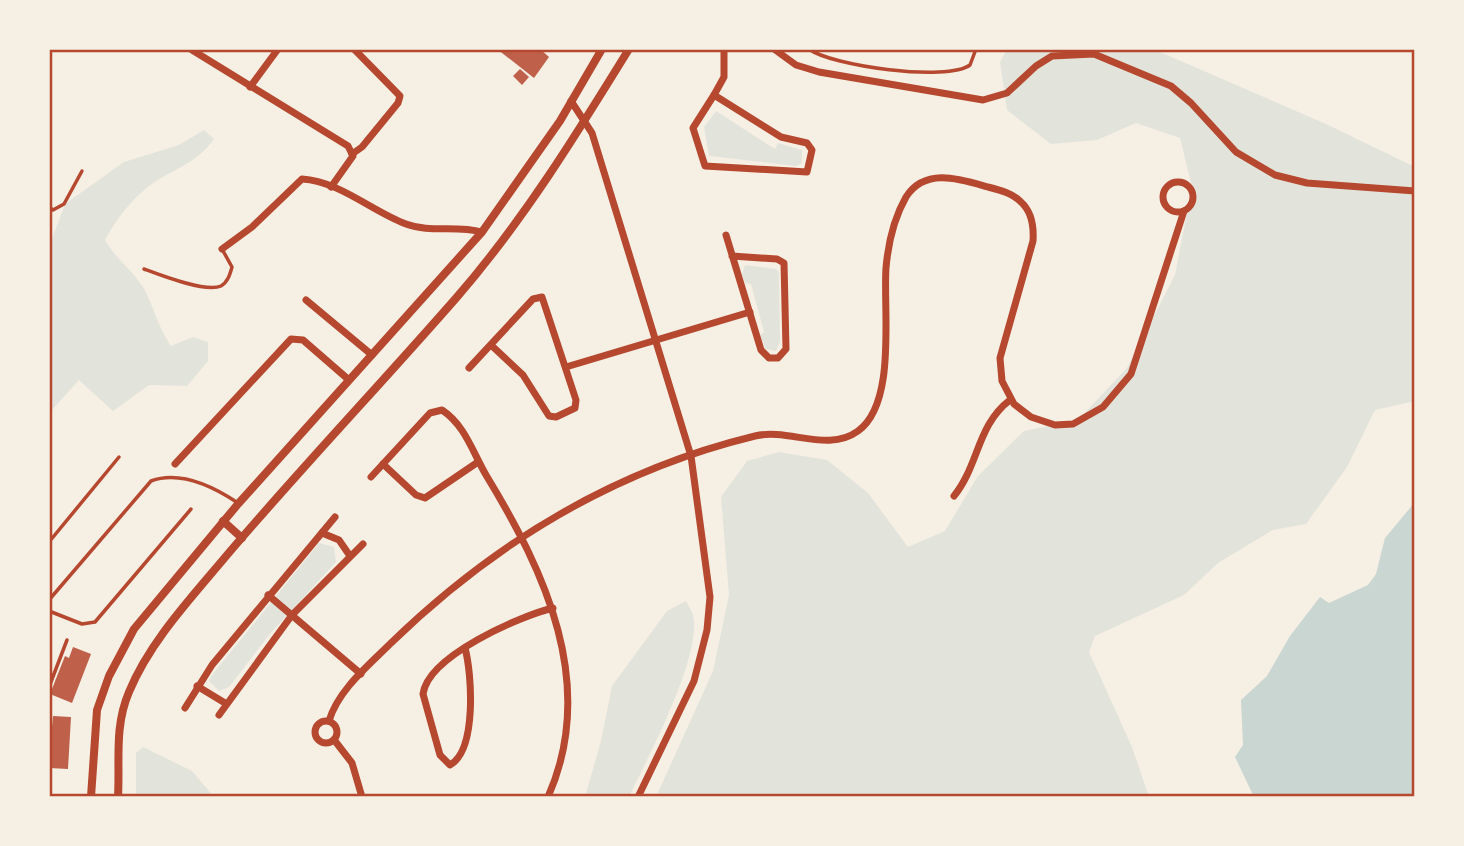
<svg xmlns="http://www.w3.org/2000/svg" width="1464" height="846" font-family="Commissioner,sans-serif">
<rect width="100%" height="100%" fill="#f6efe4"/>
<g fill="#e2e4dc">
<path d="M1007,49h146l173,75 89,43v234l-40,9 -28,57 -41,57 -33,6 -55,33 -34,32 -89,41 -6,16 43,95 17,50h-493l57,-126 16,-76 -8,-98 26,-36 32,-9 48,8 41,33 40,54 37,-16 33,-55 46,-45 54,-11 49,-52 48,-93 17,-88 -12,-49 -44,-15 -39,17 -46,4 -44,-34 -7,-48z"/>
<path d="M716,111l59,38 3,-6 24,7v13l-6,3 -87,-10 -5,-29z"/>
<path d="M204,130l10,9c-17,22 -30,26 -53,39 -24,14 -43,38 -56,62 10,18 27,30 38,47 10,17 14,39 28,59l22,-9 15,5v19l-21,25 -38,-1 -36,26 -34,-31 -30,33v-166l16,-43 59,-42 55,-17z"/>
<path d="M745,265l31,4 3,3 1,70 -4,9 -10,-2 -6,-14 4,-3 -13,-48 -6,-1 -3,-9z"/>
<path d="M319,543l15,4 2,15 -67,73 -40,52 -10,4 -10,-10 3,-6z"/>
<path d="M686,601c2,4 6,10 7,14 10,39 -46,144 -64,182h-44l16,-56 11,-55 55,-75z"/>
<path d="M143,747l49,24 22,26h-78v-44z"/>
</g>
<path fill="#c9d6d2" d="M1415,502v295h-161l-19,-40 8,-12 -2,-45 26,-24 23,-40 30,-39 9,6 39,-18 8,-11 9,-36z"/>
<g fill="#bf614a">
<path d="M497,49h43l9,8 -15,21z"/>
<path d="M520,69l9,8 -7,8 -9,-9z"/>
<path d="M73,647l18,7 -19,49 -22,-9 15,-38 4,2z"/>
<path d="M53,716l18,1 -3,52 -19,-1v-41h3z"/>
</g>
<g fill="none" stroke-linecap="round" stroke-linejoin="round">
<g stroke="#b5482f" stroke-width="3.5">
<path d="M809,49c22,17 138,33 161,16l6,-16"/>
<path d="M49,207l4,3 11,-6 18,-33"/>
<path d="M144,269c16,6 62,24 77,17 7,-4 9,-12 11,-19l-10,-18"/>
<path d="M49,542l70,-85"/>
<path d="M49,600l102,-119c30,-11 63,6 87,22"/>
<path d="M49,611l33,13 13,-2 96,-113"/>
<path d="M49,687l18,-47"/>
</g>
<g stroke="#b5482f" stroke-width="7">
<path d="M774,49l22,16 23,7 164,28 24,-7 29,-27 16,-10 42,-2 77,32 20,17 45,49 39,23 32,8 108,8"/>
<path d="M192,50l156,96 5,10 -22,31"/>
<path d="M250,87l28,-38"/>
<path d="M714,95l67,42 26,6 5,7 -5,22 -102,-6 -12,-38z"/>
<path d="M714,95l10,-18v-28"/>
<path d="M571,101l21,32 99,323 19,141 -3,33 -13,51 -56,116"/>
<path d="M352,154l10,-7 36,-44 2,-7 -46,-47"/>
<circle cx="1178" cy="197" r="15"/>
<path d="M726,235l35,115 8,8h9l8,-9 -2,-86 -7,-4 -45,-3"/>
<path d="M222,249l30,-22 50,-48c37,2 71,33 104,45 24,9 51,1 76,8"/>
<path d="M306,300l66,55"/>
<path d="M566,367l184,-55"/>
<path d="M469,368l64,-69 9,-2 34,103 -1,8 -19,9 -7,-1 -26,-41 -32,-30"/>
<path d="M175,464l116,-125 12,1 46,40"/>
<path d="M383,464l33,31 9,3 53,-36"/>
<path d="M371,477l59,-64 12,-3c23,15 31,43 44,65 59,97 112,209 62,322"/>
<path d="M954,496c25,-31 23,-71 56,-96"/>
<path d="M322,533l17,7 11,16"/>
<path d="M268,595l93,79"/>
<path d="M465,648c7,26 12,102 -15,117l-10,-10 -17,-61c5,-38 97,-78 130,-86"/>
<path d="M197,686l28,17"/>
<path d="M185,708l27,-43 123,-148"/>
<path d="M219,715l73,-100 71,-71"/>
<circle cx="326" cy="732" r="11"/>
<path d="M329,721c9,-31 40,-56 62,-78 103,-100 224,-173 364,-207 34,-8 73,17 103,-5 39,-28 25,-121 28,-163 2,-23 8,-50 20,-71 19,-30 54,-18 82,-10 12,3 24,6 33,15 11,10 13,24 12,39l-33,117 2,23 12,23 17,13 24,8 18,-1 30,-17 28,-33 53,-163"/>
<path d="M335,741l17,22 10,34"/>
</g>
<g stroke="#b5482f" stroke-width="8">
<path d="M223,521l19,17"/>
<path d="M91,797l6,-87 12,-34 25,-47 104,-125 244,-272 78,-111 42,-72"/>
<path d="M118,797c2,-36 -4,-70 11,-105 21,-51 63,-95 98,-137 75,-88 154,-171 230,-258 66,-76 119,-162 172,-248"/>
</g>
</g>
<rect width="1464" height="846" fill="none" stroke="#f6efe4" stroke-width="102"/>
<rect x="51" y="51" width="1362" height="744" fill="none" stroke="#b5482f" stroke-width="2.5"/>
</svg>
